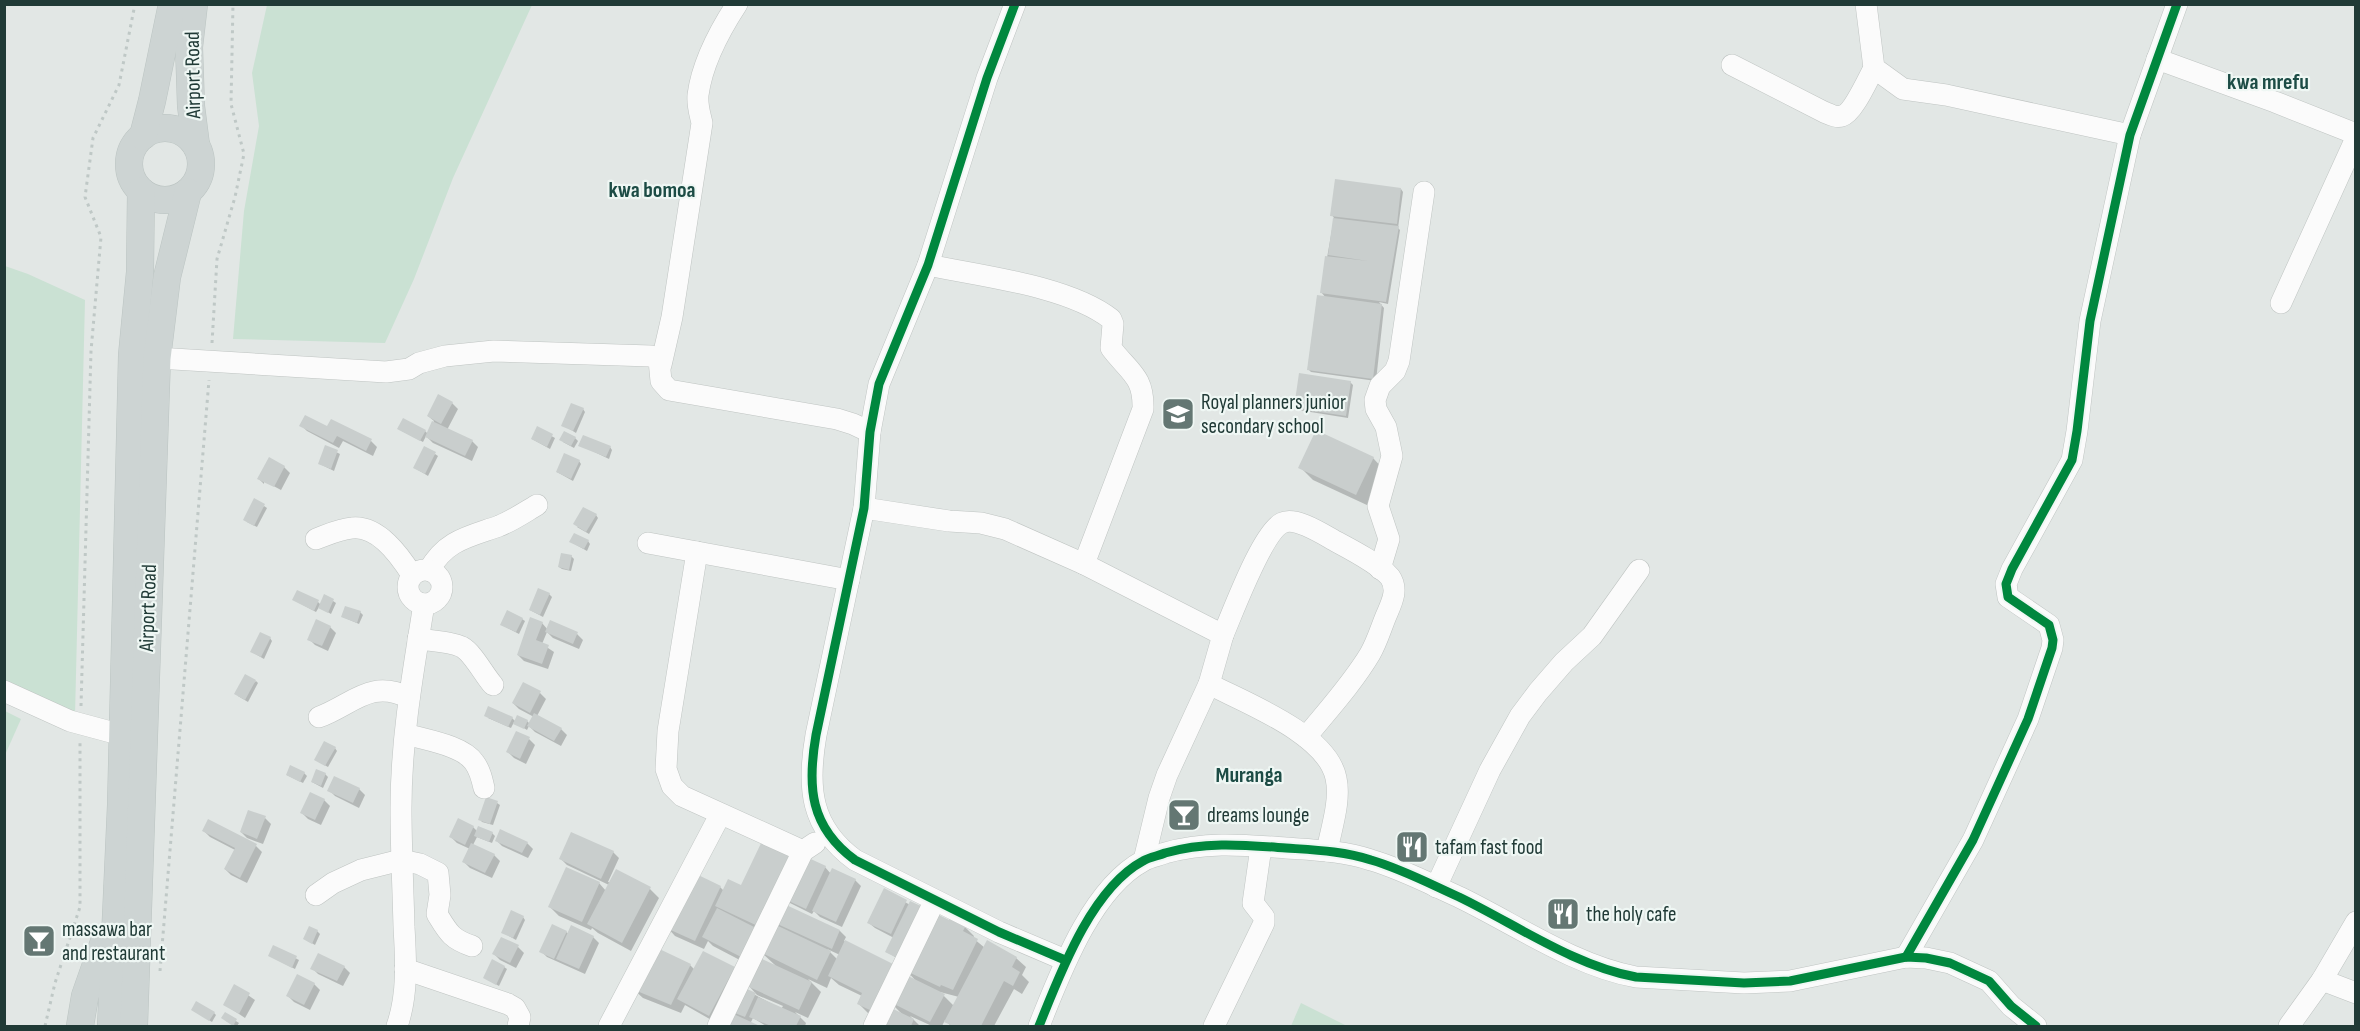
<svg xmlns="http://www.w3.org/2000/svg" width="2360" height="1031" font-family="'Sofia Sans Condensed',sans-serif">
<rect width="100%" height="100%" fill="#e2e7e5"/>
<g fill="#cae1d3">
<path d="M267,5h265l-79,173 -39,101 -29,64 -152,-4 11,-128 15,-85 -7,-53z"/>
<path d="M5,266l23,8 57,26 -10,416 -70,-31z"/>
<path d="M5,711l16,8 -16,36z"/>
<path d="M1301,1003l46,23h-56z"/>
</g>
<g fill="#0003" fill-rule="evenodd">
<path d="M1401,189l2,3 -5,36 2,2 -12,74 -9,-2 5,6 -8,73 -65,-9 -2,-2 17,-72 -5,-6 13,-74 -2,-3z"/>
<path d="M1350,382l3,3 -5,33 -50,-8 -2,-2z"/>
<path d="M452,403l6,6 -11,21 25,11 6,6 -6,14 -39,-18 -7,-7 -3,6 -21,-11h23l3,3 6,-13 -6,-5z"/>
<path d="M583,409l2,3 -9,21 -13,-8z"/>
<path d="M332,421l39,20 6,6 -4,9 -30,-15 -4,7 -32,-17 -6,-6 27,4z"/>
<path d="M537,428l18,10 -5,11 -18,-10z"/>
<path d="M575,438l3,3 -4,7 -11,-6z"/>
<path d="M580,445l30,2 2,3 -3,9z"/>
<path d="M326,447l14,7 -6,17 -14,-7z"/>
<path d="M435,454l3,2 -10,20 -13,-8z"/>
<path d="M1373,458l12,13 -16,35 -56,-26 -13,-13z"/>
<path d="M269,459l15,8 6,6 -10,19 -15,-7 15,7 1,-2 -17,-9v3l-5,-5z"/>
<path d="M579,461l2,3 -8,17 -16,-9z"/>
<path d="M264,506l3,2 -10,19 -10,-5z"/>
<path d="M596,515l2,3 -9,16 -12,-7z"/>
<path d="M588,541l2,3 -3,7 -16,-9z"/>
<path d="M571,556l3,3 -3,12 -9,-2 -3,-2z"/>
<path d="M549,594l3,3 -9,20 -13,-7z"/>
<path d="M294,600l24,2 3,3 12,-4 3,2 -5,11 -12,-7 -3,5z"/>
<path d="M360,612l3,3 -4,9 -16,-7z"/>
<path d="M522,619l3,2 -6,13 -17,-9z"/>
<path d="M551,622l26,12 6,6 -4,9 -26,-11 -6,-6 -5,12 12,8 -6,17 -24,-8 -6,-6 24,-32 6,7z"/>
<path d="M330,627l6,6 -8,18 -13,-6 -6,-6z"/>
<path d="M270,638l2,3 -8,18 -12,-7z"/>
<path d="M256,681l2,2 -10,19 -10,-6z"/>
<path d="M523,684l17,9 6,6 -9,17 24,13 6,6 -6,11 -26,-14 -6,-6 -2,4 -13,-8 -3,6 -23,-10h24l4,4 11,-1 3,3 4,-7 -15,-8 -6,-6z"/>
<path d="M529,739l6,6 -9,19 -12,-6 -6,-6z"/>
<path d="M335,748l2,3 -9,16 -9,-5z"/>
<path d="M304,773l3,3 -4,7 -16,-8z"/>
<path d="M325,774l3,3 -5,11 -11,-6z"/>
<path d="M359,789l6,6 -6,13 -24,-12 -6,-6z"/>
<path d="M324,800l6,6 -9,19 -13,-6 -6,-6z"/>
<path d="M497,803l3,2 -7,20 -11,-3 -2,-3z"/>
<path d="M265,818l6,6 -8,20 -16,-6 -6,-6z"/>
<path d="M209,821l47,25 6,6 -15,31 -16,-8 -6,-6 10,-19 -25,-13 -6,-6z"/>
<path d="M473,827l5,5 14,1 3,3 -3,7 -15,-6 -4,8 21,10 6,6 -8,17 -22,-10 -6,-6 6,-13 -13,-6 -6,-6z"/>
<path d="M496,840l31,3 6,6 -5,9 -26,-12z"/>
<path d="M613,852l6,6 -11,24 42,7 9,9 -28,53 -33,-18 -6,-5 -1,2 -32,-14 -9,-9 49,-24 7,8 3,-6 -42,-20 -6,-6z"/>
<path d="M825,867l6,7 24,6 6,6 -19,41 -22,-10 -6,-6 -2,3 -24,-12 -2,4 54,25 6,6 -2,4 52,26 10,10 11,5 -13,-14 61,-41 9,9 -1,2 12,10 31,10 10,9 -4,8 7,7 -7,12 -8,-5 -20,37h-43l-6,-6 -3,6h-10l-22,-10 10,10h-43l4,-7 -13,-6 -10,-10 4,-7 -23,-11 -8,-7 -4,10 -19,-9 13,13 -13,26 -13,-6 11,11 -1,3h-39l-13,-8 -3,6 7,2h-35l-37,-21 -4,8 -38,-15 -10,-9 57,-24 5,5 39,-1 9,9 -4,8 42,23 2,-3 -26,-11 -8,-9 8,-17 -44,-23 -5,-5 -4,8 -29,-13 -9,-10 54,-39 4,4zM827,949l13,6 -2,5zM762,953l14,13 -17,-7zM940,992l19,5 -5,9zM892,1004l11,11 -14,-6z"/>
<path d="M885,890l25,15 -7,58 -16,-12 7,-13 -19,-10 -6,-5z"/>
<path d="M523,917l2,3 -9,20 -14,-8z"/>
<path d="M572,927l21,10 6,6 -14,31 -38,-17 -6,-6 25,-19 3,2z"/>
<path d="M317,931l3,3 -5,11 -10,-6z"/>
<path d="M502,939l16,8 6,6 -8,15 -16,-8 -6,-6z"/>
<path d="M274,947l25,13 -4,9 -25,-13z"/>
<path d="M344,967l6,6 -7,13 -25,-12 -6,-6z"/>
<path d="M504,967l3,2 -8,17 -14,-8z"/>
<path d="M314,984l6,6 -10,20 -16,-8 -6,-6z"/>
<path d="M235,986l20,14 -10,18 -21,-14z"/>
<path d="M196,1012l18,1 2,2 -4,7z"/>
<path d="M225,1014l14,9 -2,3 -11,-5z"/>
</g>
<g fill="#c9cecd">
<path d="M1335,179l66,9 -4,36 -67,-8z"/>
<path d="M1333,218l66,8 -13,76 -66,-9 5,-37 43,5 -40,-6z"/>
<path d="M1317,295l65,9 -9,75 -66,-9z"/>
<path d="M1299,373l52,8 -5,35 -52,-8z"/>
<path d="M438,394l15,8 -12,22 -14,-8z"/>
<path d="M571,403l13,5 -11,23 -12,-5z"/>
<path d="M305,415l22,11 4,-7 41,20 -6,12 -29,-15 -4,7 -34,-17z"/>
<path d="M403,418l23,12 -6,11 -23,-12z"/>
<path d="M432,421l41,19 -8,16 -40,-19z"/>
<path d="M537,426l16,8 -6,13 -16,-8z"/>
<path d="M1316,430l58,27 -18,38 -58,-27z"/>
<path d="M564,431l12,6 -5,9 -12,-6z"/>
<path d="M583,435l28,11 -5,11 -28,-11z"/>
<path d="M325,445l13,5 -7,19 -13,-5z"/>
<path d="M424,446l12,6 -11,22 -12,-6z"/>
<path d="M564,453l16,7 -9,19 -15,-7z"/>
<path d="M269,457l16,9 -11,21 -17,-8z"/>
<path d="M254,498l11,6 -11,22 -11,-6z"/>
<path d="M583,507l14,7 -11,18 -13,-8z"/>
<path d="M574,533l15,7 -5,9 -15,-7z"/>
<path d="M561,553l11,2 -3,15 -11,-3z"/>
<path d="M538,588l12,5 -10,22 -11,-5z"/>
<path d="M297,590l22,10 -5,11 -22,-11z"/>
<path d="M324,594l10,5 -6,14 -10,-5z"/>
<path d="M345,606l16,5 -4,12 -16,-6z"/>
<path d="M507,610l16,8 -7,14 -16,-7z"/>
<path d="M530,617l13,5 -7,18 13,5 -7,19 -25,-9z"/>
<path d="M316,619l15,7 -9,20 -15,-6z"/>
<path d="M550,620l28,12 -5,12 -28,-12z"/>
<path d="M260,632l11,5 -10,20 -11,-5z"/>
<path d="M245,674l11,6 -11,20 -11,-6z"/>
<path d="M523,682l18,9 -11,22 -18,-10z"/>
<path d="M488,706l25,11 -5,10 -24,-11z"/>
<path d="M534,713l28,15 -8,13 -27,-15z"/>
<path d="M517,715l11,5 -4,9 -11,-5z"/>
<path d="M516,731l14,6 -10,22 -14,-7z"/>
<path d="M324,741l12,6 -11,19 -11,-6z"/>
<path d="M290,765l15,7 -5,10 -14,-7z"/>
<path d="M316,769l10,4 -5,13 -10,-4z"/>
<path d="M334,776l26,12 -7,15 -26,-12z"/>
<path d="M310,792l15,7 -10,21 -15,-7z"/>
<path d="M486,797l12,4 -8,23 -12,-4z"/>
<path d="M248,810l18,6 -9,23 -17,-7z"/>
<path d="M458,818l16,8 -9,19 -16,-8z"/>
<path d="M208,819l49,25 -17,34 -16,-9 11,-21 -33,-17z"/>
<path d="M478,826l15,6 -4,10 -15,-6z"/>
<path d="M500,829l28,13 -6,11 -27,-12z"/>
<path d="M571,832l43,19 -13,28 -42,-20z"/>
<path d="M764,837l34,16 -36,75 -47,-22 13,-27 13,6z"/>
<path d="M471,843l24,11 -10,19 -23,-11z"/>
<path d="M802,855l24,11 -20,43 -24,-11z"/>
<path d="M566,867l34,15 -18,40 -34,-15z"/>
<path d="M832,868l24,11 -20,43 -24,-11z"/>
<path d="M616,869l35,18 -29,56 -35,-19z"/>
<path d="M690,871l31,15 -26,55 -31,-14z"/>
<path d="M884,888l23,12 -16,34 -24,-11z"/>
<path d="M910,901l13,6 -26,51 -12,-6z"/>
<path d="M782,903l58,27 -8,19 -59,-27z"/>
<path d="M717,908l43,22 -15,29 -43,-22z"/>
<path d="M511,910l13,6 -11,22 -12,-5z"/>
<path d="M931,911l18,9 1,-3 16,8 -3,6 15,8 -25,51 -12,-5 -1,2 -38,-18z"/>
<path d="M552,924l15,7 -13,28 -15,-7z"/>
<path d="M774,924l57,27 -14,29 -57,-28z"/>
<path d="M571,925l23,11 -15,33 -23,-10z"/>
<path d="M309,926l9,4 -6,14 -9,-5z"/>
<path d="M501,937l18,8 -9,18 -18,-9z"/>
<path d="M845,940l52,26 -23,46 -17,-8 5,-11 -34,-17z"/>
<path d="M987,940l30,17 -5,10 8,5 -7,14 -9,-5 -23,45h-28l-9,-4z"/>
<path d="M273,945l24,11 -5,12 -24,-12z"/>
<path d="M651,945l40,19 -20,41 -39,-16z"/>
<path d="M703,951l32,16 -26,49 -32,-17z"/>
<path d="M318,953l27,13 -8,15 -27,-12z"/>
<path d="M760,958l52,24 -13,28 -52,-24z"/>
<path d="M492,959l13,7 -9,19 -13,-7z"/>
<path d="M902,973l43,21 -15,28 -42,-21z"/>
<path d="M297,974l18,9 -11,22 -18,-9z"/>
<path d="M234,984l16,9 -11,21 -16,-9z"/>
<path d="M738,985l18,8 -11,24 -18,-7z"/>
<path d="M758,997l43,19 -5,10h-25l-22,-9z"/>
<path d="M196,1001l19,11 -6,9 -18,-11z"/>
<path d="M885,1005l29,14 -3,7h-36z"/>
<path d="M727,1011l33,15h-40z"/>
<path d="M225,1012l12,7 -4,7 -12,-8z"/>
</g>
<g fill="none" stroke-linecap="round" stroke-linejoin="round">
<g stroke="#bfc4c2" stroke-width="22">
<g id="minor">
<path d="M1015,4l-28,74 -59,187 -49,119 -9,48 -6,76 -48,227c-9,52 -6,92 39,125l144,72 66,28"/>
<path d="M1866,4l8,64 29,21 43,6 184,40"/>
<path d="M2157,59l118,43 81,32"/>
<path d="M1732,65l92,47c5,2 12,6 18,4 11,-3 26,-37 32,-48"/>
<path d="M928,265c53,11 141,21 183,54l2,5 -2,24c18,24 33,28 32,61l-59,155"/>
<path d="M2281,303l75,-165"/>
<path d="M157,358l229,14 23,-3 10,-6 26,-7 49,-5 157,5 8,4 2,21 8,9 168,29 16,5 17,8"/>
<path d="M661,365l11,-48 30,-194c-2,-9 -5,-17 -4,-28 4,-31 22,-65 39,-91"/>
<path d="M864,508l85,13 32,2 24,6 79,35 139,71c10,-23 39,-102 59,-112 14,-7 42,12 55,19 15,8 42,22 53,35 9,13 1,27 -4,39 -5,12 -9,26 -16,38 -18,30 -42,56 -64,83"/>
<path d="M316,539c11,-4 23,-10 36,-11 26,-3 48,28 60,47"/>
<path d="M648,543l201,37"/>
<path d="M697,552l-29,179 -2,38 6,17 10,10 121,55"/>
<path d="M1380,569l9,-30 -11,-33 14,-50 -6,-29 -10,-18 -1,-9 5,-14 15,-15 4,-10 25,-169"/>
<path d="M429,570c17,-30 39,-33 70,-44 13,-5 26,-14 38,-21"/>
<circle cx="425" cy="587" r="17"/>
<path d="M418,639c13,2 32,2 44,8 11,6 22,28 31,38"/>
<path d="M1209,684c37,19 118,50 127,94 5,23 -5,51 -9,73"/>
<path d="M4,691l66,30 52,14"/>
<path d="M319,717c33,-12 52,-39 90,-19"/>
<path d="M406,734c19,6 56,11 68,28 6,8 8,17 10,26"/>
<path d="M1144,860l15,-62 8,-23 42,-91 14,-49"/>
<path d="M1436,887l54,-117 30,-54 18,-24 26,-30 28,-26 47,-66"/>
<path d="M316,895l17,-12 28,-13 40,-10 19,4 18,9 2,22 -3,19c11,18 14,25 35,32"/>
<path d="M1906,957l67,-117 55,-121 24,-71 1,-8 -4,-15 -41,-28 -2,-13 6,-15 60,-109 5,-29 13,-110 40,-186 47,-131"/>
<path d="M405,969l103,35 7,4 5,9 -2,9"/>
<path d="M2322,980l34,13"/>
<path d="M397,1026c11,-31 9,-66 7,-99 -1,-40 -3,-79 -3,-119 0,-69 12,-136 23,-204"/>
<path d="M609,1026l111,-211"/>
<path d="M718,1026l85,-175 12,-8"/>
<path d="M874,1026l60,-124"/>
<path d="M1039,1026c21,-52 52,-137 104,-165 7,-4 15,-5 22,-8 41,-12 80,-8 121,-5 29,2 58,3 85,12 31,9 59,24 88,37 56,27 116,69 177,80l108,6 46,-2 116,-24 20,1 24,5 39,18 22,25 25,20"/>
<path d="M1214,1026l50,-103v-6l-11,-14 8,-56"/>
<path d="M2289,1026l33,-46 34,-58"/>
</g>
</g>
<g stroke="#bbc4c2" stroke-width="28">
<g id="major">
<path d="M194,4l-5,43 2,59 5,39"/>
<circle cx="165" cy="164" r="36"/>
<path d="M143,136l9,-35 20,-97"/>
<path d="M80,1026l5,-30 21,-60"/>
<path d="M111,1026l10,-221 11,-450 8,-83 1,-81"/>
<path d="M134,1026l23,-668 10,-81 21,-85"/>
</g>
</g>
<g stroke="#bfc8c6" stroke-width="3" stroke-dasharray="3 4.5" stroke-linecap="butt">
<path d="M212,343l5,-84 18,-62 9,-43 -13,-50 2,-100"/>
<path d="M81,706l10,-355 10,-114 -16,-40 8,-59 26,-53 16,-81"/>
<path d="M160,971l49,-591"/>
<path d="M45,1026l10,-43 25,-76v-165"/>
</g>
<use href="#minor" stroke="#fbfbfb" stroke-width="21"/>
<use href="#major" stroke="#cdd4d3" stroke-width="27"/>
<g stroke="#eff7f4" stroke-width="13">
<g id="cycleway">
<path d="M1015,4l-28,74 -59,187 -49,119 -9,48 -6,76 -48,227c-9,52 -6,92 39,125l144,72 66,28"/>
<path d="M1906,957l67,-117 55,-121 24,-71 1,-8 -4,-15 -41,-28 -2,-13 6,-15 60,-109 5,-29 13,-110 40,-186 47,-131"/>
<path d="M1039,1026c21,-52 52,-137 104,-165 7,-4 15,-5 22,-8 41,-12 80,-8 121,-5 29,2 58,3 85,12 31,9 59,24 88,37 56,27 116,69 177,80l108,6 46,-2 116,-24 20,1 24,5 39,18 22,25 25,20"/>
</g>
</g>
<use href="#cycleway" stroke="#00873e" stroke-width="9"/>
</g>
<defs>
<g id="school-square" transform="scale(1.725)"><rect x="-9" y="-9" width="18" height="18" rx="4" fill="#647773" stroke="#eff7f4"/><path d="M0-5L7-2L0 1L-7-2ZM-4 1L0 2.5L4 1V4Q0 6-4 4Z" fill="#fff"/></g>
<g id="bar-square" transform="scale(1.725)"><rect x="-9" y="-9" width="18" height="18" rx="4" fill="#647773" stroke="#eff7f4"/><path d="M-6-5H6L.8 .8V4.5H3.5V6h-7V4.5H-.8V.8Z" fill="#fff"/></g>
<g id="restaurant-square" transform="scale(1.725)"><rect x="-9" y="-9" width="18" height="18" rx="4" fill="#647773" stroke="#eff7f4"/><path d="M-5-6h1v4h1v-4h1v4h1v-4h1v5L-1.5 .5V6h-2V.5L-5-1ZM5-6V6H3V1.5H1.5Q1.5-4 5-6Z" fill="#fff"/></g>
</defs>
<g fill-rule="evenodd">
<use href="#school-square" x="1178" y="414"/>
<use href="#bar-square" x="1184" y="815"/>
<use href="#restaurant-square" x="1412" y="847"/>
<use href="#restaurant-square" x="1563" y="914"/>
<use href="#bar-square" x="39" y="941"/>
</g>
<g text-anchor="middle" dominant-baseline="central" stroke-width="4.5" stroke-linejoin="round" paint-order="stroke">
<g font-size="21" fill="#203a36" stroke="#eff7f4">
<text transform="translate(193 75) rotate(-91)">Airport Road</text>
<text transform="translate(148 608) rotate(-88)">Airport Road</text>
</g>
<g font-size="21" fill="#203a36" stroke="#eff7f4" text-anchor="start">
<text x="1201" y="402">Royal planners junior<tspan x="1201" dy="24">secondary school</tspan></text>
<text x="1207" y="815">dreams lounge</text>
<text x="1435" y="847">tafam fast food</text>
<text x="1586" y="914">the holy cafe</text>
<text x="62" y="929">massawa bar<tspan x="62" dy="24">and restaurant</tspan></text>
</g>
<g font-size="22" font-weight="bold" fill="#1c4c45" stroke="#eff7f4">
<text x="2268" y="82">kwa mrefu</text>
<text x="652" y="190">kwa bomoa</text>
<text x="1249" y="775">Muranga</text>
</g>
</g>
<rect width="2360" height="1031" fill="none" stroke="#203a36" stroke-width="12"/>
</svg>
